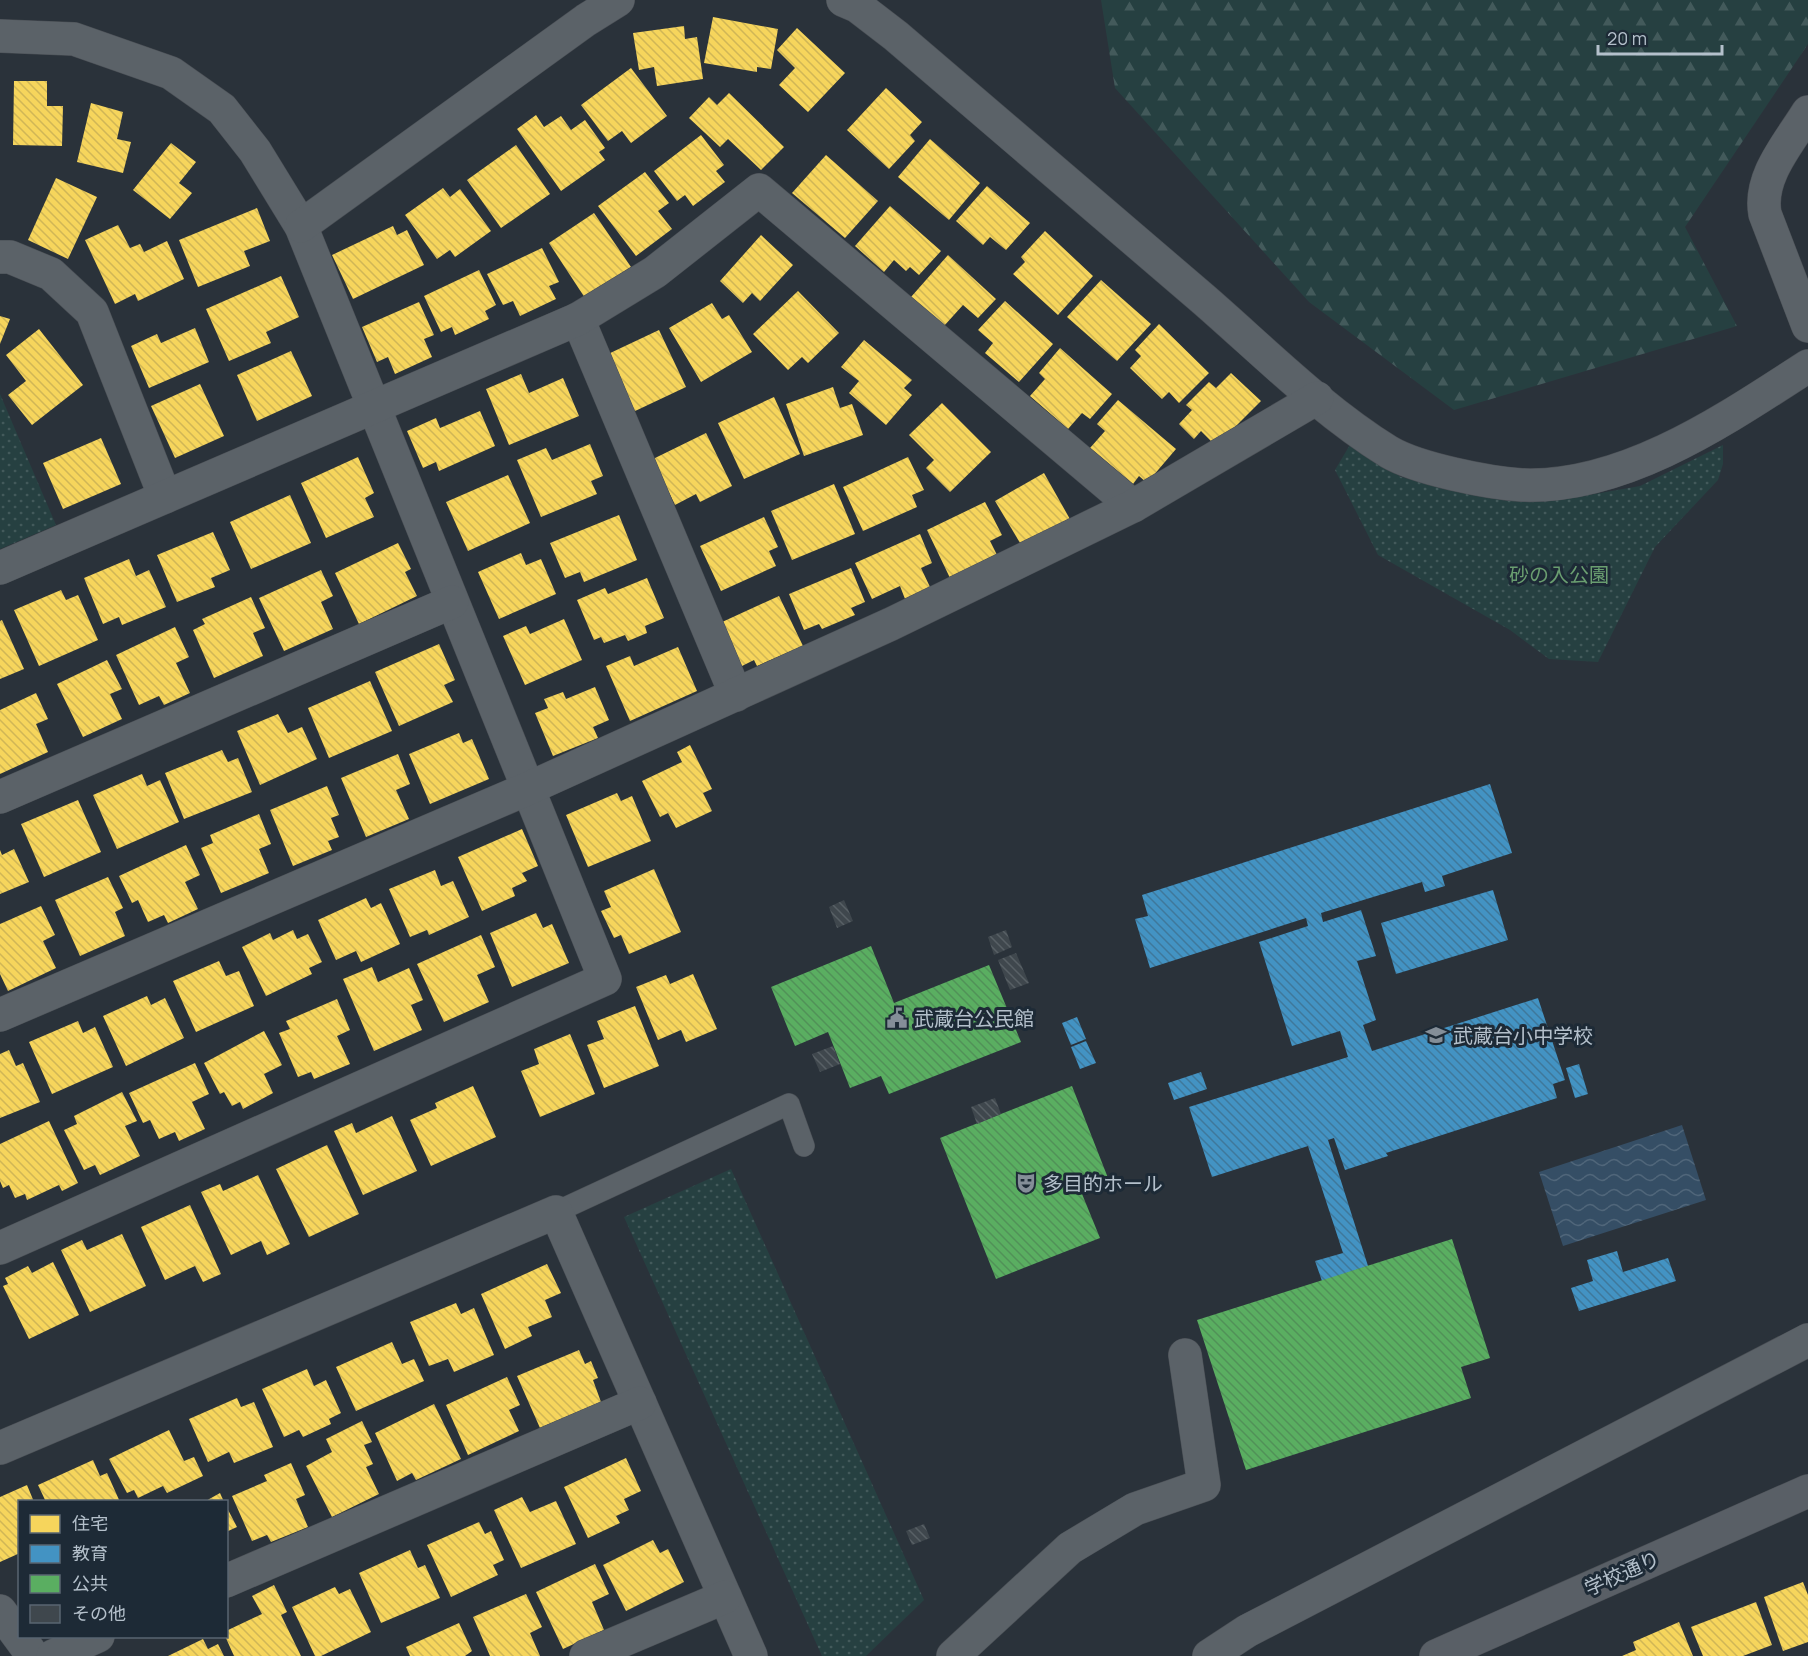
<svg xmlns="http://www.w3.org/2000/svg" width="1808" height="1656" font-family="Manrope,'Noto Sans JP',sans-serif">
<defs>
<pattern id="forest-firs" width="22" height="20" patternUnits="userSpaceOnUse" patternTransform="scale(1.5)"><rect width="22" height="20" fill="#264041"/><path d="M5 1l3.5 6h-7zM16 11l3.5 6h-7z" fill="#435a5b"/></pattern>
<pattern id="park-dots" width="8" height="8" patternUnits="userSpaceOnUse" patternTransform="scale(1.5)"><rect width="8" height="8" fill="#264041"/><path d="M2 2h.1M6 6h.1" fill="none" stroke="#435a5b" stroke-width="1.8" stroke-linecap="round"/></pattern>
<pattern id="water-waves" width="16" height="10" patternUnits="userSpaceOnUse" patternTransform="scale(1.5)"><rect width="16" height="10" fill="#354e65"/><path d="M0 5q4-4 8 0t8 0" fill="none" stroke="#50667a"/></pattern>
<pattern id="homes-back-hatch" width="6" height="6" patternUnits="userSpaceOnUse" patternTransform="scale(1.5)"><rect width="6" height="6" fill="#f6d55c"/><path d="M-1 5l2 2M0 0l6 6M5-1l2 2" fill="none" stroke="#d0b656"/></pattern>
<pattern id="schools-back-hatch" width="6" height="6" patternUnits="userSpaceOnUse" patternTransform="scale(1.5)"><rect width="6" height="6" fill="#4393c3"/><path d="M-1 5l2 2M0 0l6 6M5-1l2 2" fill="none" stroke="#3f789b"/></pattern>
<pattern id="public-back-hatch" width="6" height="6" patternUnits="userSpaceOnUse" patternTransform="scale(1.5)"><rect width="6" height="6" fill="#5aae61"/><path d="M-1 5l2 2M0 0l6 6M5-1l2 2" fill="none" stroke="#519158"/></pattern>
<pattern id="building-back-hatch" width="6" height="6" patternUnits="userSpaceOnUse" patternTransform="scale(1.5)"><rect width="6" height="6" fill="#3f474d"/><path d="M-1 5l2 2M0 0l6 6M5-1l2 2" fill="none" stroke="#586065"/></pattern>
</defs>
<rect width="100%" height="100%" fill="#2a323a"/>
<path fill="url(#forest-firs)" d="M1101,0h707v44l-123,183 52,99 -283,84 -145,-108 -194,-214z"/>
<g fill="url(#park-dots)">
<path d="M0,394l56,131 -56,24z"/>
<path d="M1351,443l50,34 105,23 60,-1 74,-13 83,-41v19l-5,16 -63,67 -57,115 -49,-3 -39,-29 -132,-75 -43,-85z"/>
<path d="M731,1169l193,431 -58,56h-44l-198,-439z"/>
</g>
<path fill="url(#water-waves)" d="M1682,1125l24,75 -143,46 -24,-74z"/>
<g fill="url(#homes-back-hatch)">
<path d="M713,17l65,12 -7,40 -14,-2v5l-53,-9z"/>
<path d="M684,26l1,13 12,-2 6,42 -46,7 -3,-19 -15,3 -6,-37z"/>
<path d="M797,28l48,45 -37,39 -29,-27 16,-17 -18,-18z"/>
<path d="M631,68l36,48 -36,27 -9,-12 -14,10 -27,-36z"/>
<path d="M14,81h33v25h16l-1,40 -49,-1z"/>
<path d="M886,88l36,34 -12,13 5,6 -26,28 -42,-39z"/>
<path d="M729,93l55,54 -23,23 -33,-31 -8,8 -31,-29 20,-21 8,8z"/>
<path d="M91,103l32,9 -6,27 14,3 -8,31 -46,-11z"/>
<path d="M536,115l8,12 17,-11 10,14 14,-10 20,28 -6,4 6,8 -44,31 -44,-62z"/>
<path d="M701,135l23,30 -8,6 9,11 -32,24 -8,-11 -8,6 -23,-30z"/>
<path d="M930,139l50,44 -31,37 -51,-43z"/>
<path d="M171,143l25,19 -17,21 13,10 -22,26 -37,-29z"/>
<path d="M516,145l34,49 -49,34 -34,-48z"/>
<path d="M826,155l52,46 -33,37 -53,-45z"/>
<path d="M645,172l24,31 -11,8 14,18 -36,27 -38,-50z"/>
<path d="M56,178l41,19 -29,62 -40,-19z"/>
<path d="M987,186l43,37 -24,27 -16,-13 -7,8 -27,-24z"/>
<path d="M443,188l7,9 10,-8 31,42 -36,26 -5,-7 -13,9 -32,-44z"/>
<path d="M890,206l51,45 -22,24 -9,-8 -4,4 -12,-11 -10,12 -29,-26z"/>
<path d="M257,208l13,33 -26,10 6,15 -52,21 -19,-47z"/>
<path d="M594,213l37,54 -46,31 -36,-55z"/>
<path d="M118,225l12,23 10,-4 4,8 23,-11 17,38 -46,22 -3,-7 -20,10 -30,-64z"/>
<path d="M393,226l4,9 10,-5 17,35 -71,34 -21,-44z"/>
<path d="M1045,231l48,45 -35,39 -45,-41 12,-12 -4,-5z"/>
<path d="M761,235l32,30 -33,36 -8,-8 -9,10 -23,-22z"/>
<path d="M542,248l17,34 -10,4 7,13 -36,17 -7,-15 -10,4 -16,-31z"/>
<path d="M948,255l48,44 -18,19 -15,-13 -19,21 -33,-29z"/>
<path d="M479,270l17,35 -11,6 4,8 -34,16 -3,-8 -11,5 -17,-36z"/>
<path d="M281,276l18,41 -33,15 5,11 -42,18 -23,-52z"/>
<path d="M1101,280l50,44 -34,37 -50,-44z"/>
<path d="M798,291l41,42 -31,30 -6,-6 -14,13 -35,-36z"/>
<path d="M1005,301l48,43 -34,38 -34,-29 8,-10 -15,-13z"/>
<path d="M419,302l15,33 -10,4 8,18 -37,17 -7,-17 -11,5 -15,-35z"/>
<path d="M712,303l10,16 7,-4 23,37 -51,30 -32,-54z"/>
<path d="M0,316l10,3 -10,25z"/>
<path d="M1159,324l50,49 -30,30 -10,-11 -7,7 -32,-31 11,-12 -6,-6z"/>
<path d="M195,328l14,34 -60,26 -18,-42 26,-12 4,9z"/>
<path d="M39,329l44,56 -51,40 -24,-30 18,-14 -20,-26z"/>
<path d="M659,330l27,57 -53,25 -27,-57z"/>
<path d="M864,340l48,40 -8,8 8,7 -26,30 -37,-32 10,-12 -18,-14z"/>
<path d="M1060,348l52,46 -22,25 -8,-6 -14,16 -38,-33 15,-17 -6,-6z"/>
<path d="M291,351l21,45 -55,25 -20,-46z"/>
<path d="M1231,373l30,28 -45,45 -15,-15 -7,8 -15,-15 13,-14 -6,-5 23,-23 7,6z"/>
<path d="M521,374l8,19 34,-15 16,38 -70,29 -23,-56z"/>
<path d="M200,384l24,52 -49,22 -24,-52z"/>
<path d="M833,387l7,21 12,-4 11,31 -59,21 -18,-52z"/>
<path d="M774,397l26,57 -56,25 -26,-56z"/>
<path d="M1118,400l58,49 -29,34 -8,-7 -6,8 -43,-36 15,-17 -8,-7z"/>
<path d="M942,403l49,49 -41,40 -24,-24 8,-8 -25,-25z"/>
<path d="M480,411l15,35 -56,25 -3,-9 -13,6 -16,-37 29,-13 4,10z"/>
<path d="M706,433l26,53 -32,16 -4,-8 -21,11 -22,-46z"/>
<path d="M101,438l20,46 -58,25 -20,-46z"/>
<path d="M590,444l13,32 -12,5 6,13 -56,23 -24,-57 29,-12 6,12z"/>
<path d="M358,457l16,36 -9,5 9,19 -48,21 -25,-55z"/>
<path d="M908,457l16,33 -12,5 5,12 -54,24 -20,-44z"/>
<path d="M1044,473l27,48 -48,27 -28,-47z"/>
<path d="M508,475l22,48 -62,28 -22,-49z"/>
<path d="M834,484l21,50 -63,26 -21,-49z"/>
<path d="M290,495l21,48 -60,26 -21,-47z"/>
<path d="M985,502l17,33 -12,6 11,22 -51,15 -23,-48z"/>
<path d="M619,515l18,45 -53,22 -4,-10 -15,6 -15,-35z"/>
<path d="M764,517l14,30 -9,4 7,15 -55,25 -21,-45z"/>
<path d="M213,532l17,38 -19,8 4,9 -38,15 -20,-47z"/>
<path d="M920,534l12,29 -11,5 9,19 -25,12 -5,-13 -28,13 -17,-36z"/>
<path d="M398,543l13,26 -6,3 12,24 -58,28 -24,-51z"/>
<path d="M521,553l5,12 15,-6 15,35 -57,25 -21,-47z"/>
<path d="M129,559l7,17 13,-6 17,37 -44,18 -3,-8 -16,7 -19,-46z"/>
<path d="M851,568l14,34 -14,6 4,7 -33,14 -3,-5 -15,6 -15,-36z"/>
<path d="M321,570l12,26 -12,6 12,27 -49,22 -25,-53z"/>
<path d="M647,578l17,40 -19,8 2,7 -19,8 -3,-6 -21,8 -3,-6 -7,3 -17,-40 28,-12 3,6z"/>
<path d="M61,590l5,10 12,-5 20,45 -59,26 -25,-56z"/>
<path d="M779,596l24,50 -46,20 -3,-6 -14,7 -20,-44z"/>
<path d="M251,597l14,31 -12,5 10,23 -49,22 -21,-48 12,-6 -3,-5z"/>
<path d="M564,619l18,41 -57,25 -22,-49 23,-10 4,8z"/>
<path d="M2,620l22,49 -24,10v-58z"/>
<path d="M175,627l14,30 -13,6 14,30 -26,12 -5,-9 -20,9 -23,-50z"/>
<path d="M439,644l16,36 -11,5 9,17 -54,24 -24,-54z"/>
<path d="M678,647l19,44 -67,30 -24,-55 24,-10 4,10z"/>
<path d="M107,660l15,29 -12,5 12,25 -39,18 -26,-53z"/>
<path d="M370,681l22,50 -63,27 -21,-50z"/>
<path d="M595,687l14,33 -16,7 5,11 -45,18 -18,-43 13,-5 -4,-9 19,-7 3,7z"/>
<path d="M36,693l12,26 -12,5 12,28 -48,22v-64z"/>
<path d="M278,714l10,19 14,-6 15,32 -57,26 -23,-54z"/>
<path d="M459,733l4,10 9,-4 17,40 -59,25 -21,-50z"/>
<path d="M690,745l22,44 -9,4 9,18 -36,17 -8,-15 -8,4 -18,-36 40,-19 -5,-10z"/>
<path d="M222,750l6,12 10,-4 14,34 -68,27 -19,-46z"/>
<path d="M398,754l12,30 -14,6 13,29 -43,18 -25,-59z"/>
<path d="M142,774l5,12 13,-6 19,42 -62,27 -24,-54z"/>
<path d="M327,786l12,29 -8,3 8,19 -11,4 4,9 -39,16 -23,-56z"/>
<path d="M617,793l4,8 11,-5 19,45 -63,26 -22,-52z"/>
<path d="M78,800l23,52 -57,25 -23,-53z"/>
<path d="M259,814l12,30 -12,5 10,24 -48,20 -20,-45 12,-5 -3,-8z"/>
<path d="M522,829l16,37 -16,7 5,8 -15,7 3,8 -33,15 -24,-54z"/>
<path d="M186,845l14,30 -15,7 13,27 -30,14 -4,-8 -16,7 -10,-22 -6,3 -13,-27z"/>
<path d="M14,849l15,33 -29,12v-44l2,5z"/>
<path d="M654,869l27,63 -52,22 -8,-19 -7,3 -13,-27 10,-4 -7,-16z"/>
<path d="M435,870l6,16 12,-5 16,36 -40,18 -2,-5 -17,7 -21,-48z"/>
<path d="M108,877l15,31 -8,4 10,24 -45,20 -25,-56z"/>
<path d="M366,898l5,10 10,-5 19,41 -39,18 -5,-11 -20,9 -18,-40z"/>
<path d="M41,906l14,29 -12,6 13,27 -48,23 -8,-17v-50z"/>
<path d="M536,913l7,15 9,-4 17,39 -57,24 -22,-54z"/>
<path d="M293,930l4,9 11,-5 14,28 -13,6 3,6 -46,22 -24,-49 28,-14 3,7z"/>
<path d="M481,935l14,32 -18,8 12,27 -45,20 -27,-58z"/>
<path d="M219,961l7,15 13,-5 15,35 -58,26 -23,-51z"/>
<path d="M372,967l6,15 31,-14 14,32 -12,5 11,25 -48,21 -31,-72z"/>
<path d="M693,974l24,55 -31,13 -5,-12 -23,10 -22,-53 30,-12 4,9z"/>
<path d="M147,996l4,9 14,-7 19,40 -58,28 -23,-50z"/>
<path d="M337,999l13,31 -13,6 13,28 -36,15 -3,-7 -13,5 -19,-44 11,-4 -4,-8z"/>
<path d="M635,1006l24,60 -55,22 -17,-43 17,-6 -7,-18z"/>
<path d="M78,1021l5,12 12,-6 18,40 -61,27 -23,-52z"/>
<path d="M264,1031l18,34 -18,9 9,19 -30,16 -3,-7 -8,4 -8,-14 -4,2 -16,-31z"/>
<path d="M570,1034l25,60 -55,23 -19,-46 18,-7 -5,-15z"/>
<path d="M9,1050l7,16 7,-3 17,39 -40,16v-64z"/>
<path d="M195,1063l14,31 -17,8 13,27 -26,12 -4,-9 -16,7 -9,-19 -7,3 -14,-30z"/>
<path d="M473,1086l23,51 -65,29 -21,-46 27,-12 -2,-5z"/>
<path d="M122,1092l15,29 -12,5 15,30 -40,19 -5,-10 -11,5 -20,-40 13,-6 -3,-8z"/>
<path d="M392,1116l25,55 -54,24 -29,-64 18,-8 4,10z"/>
<path d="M49,1121l29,62 -16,8 -3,-6 -32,15 -2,-6 -10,4 -6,-13 -6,3 -3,-7v-37z"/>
<path d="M327,1145l32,69 -50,23 -33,-68z"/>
<path d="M258,1175l32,69 -23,11 -6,-14 -30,14 -30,-63 19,-8 3,7z"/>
<path d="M190,1205l31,69 -18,8 -8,-16 -30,14 -24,-53z"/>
<path d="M122,1234l24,52 -56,26 -29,-62 21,-10 5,10z"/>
<path d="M53,1262l26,53 -50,24 -26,-53 5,-2 -3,-6 23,-12 4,7z"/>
<path d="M547,1264l14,29 -16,7 7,17 -24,10 4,9 -27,13 -24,-55z"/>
<path d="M456,1303l5,11 13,-6 20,47 -40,17 -6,-13 -19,7 -19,-44z"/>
<path d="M392,1342l10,22 12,-5 10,22 -68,30 -20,-44z"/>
<path d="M579,1350l6,14 6,-3 7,17 -5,2 8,22 -61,26 -23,-52z"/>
<path d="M307,1369l7,17 12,-6 15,33 -12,6 2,5 -28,13 -4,-7 -15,7 -22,-48z"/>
<path d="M507,1377l13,28 -11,5 10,21 -51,24 -22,-50z"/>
<path d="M237,1398l4,9 13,-5 19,45 -39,16 -5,-11 -21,10 -19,-43z"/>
<path d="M434,1404l27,55 -45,21 -4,-7 -15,8 -22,-48z"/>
<path d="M362,1421l10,21 -8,3 9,19 -7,3 13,27 -47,23 -26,-51 26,-14 -6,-13z"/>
<path d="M169,1430l15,31 10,-4 9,19 -36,17 -4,-7 -25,12 -4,-8 -7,3 -18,-34z"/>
<path d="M626,1458l15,33 -17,8 5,11 -13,6 4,7 -32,15 -24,-51z"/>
<path d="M93,1460l7,16 7,-3 13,29h-74l-8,-17z"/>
<path d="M291,1463l14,32 -9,4 12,28 -37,15 -4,-7 -15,6 -20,-45 35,-15 -3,-6z"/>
<path d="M27,1485l7,17h-14v51l-20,9v-65z"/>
<path d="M220,1493l4,9h-20z"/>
<path d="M522,1497l8,15 26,-11 20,43 -55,24 -27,-58z"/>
<path d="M226,1506l11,21 -11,5z"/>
<path d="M479,1522l6,12 6,-3 13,29 -11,5 5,10 -47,22 -24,-52z"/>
<path d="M653,1540l7,13 8,-4 16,33 -58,29 -23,-46z"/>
<path d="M410,1550l8,18 7,-3 15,33 -59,25 -22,-50z"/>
<path d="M595,1564l14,30 -17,8 12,28 -41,19 -27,-57z"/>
<path d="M1803,1582l5,13v47l-25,9 -19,-54z"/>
<path d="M274,1585l13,27 -6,3 20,41h-67l-9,-20 1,-5 36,-17 -10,-18z"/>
<path d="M335,1587l4,7 11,-5 21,43 -50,24h-6l-23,-49z"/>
<path d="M526,1594l16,33 -12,6 10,23h-50l-17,-39z"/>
<path d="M1756,1602l16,43 -29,11h-40l-12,-29z"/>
<path d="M1679,1622l14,34h-71l14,-6 -3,-8z"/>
<path d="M459,1623l13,28 -7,5h-55l-4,-9z"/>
<path d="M203,1639l5,10 10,-5 6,12h-56z"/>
</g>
<g fill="url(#schools-back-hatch)">
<path d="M1490,784l22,69 -70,23 3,10 -20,6 -3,-10 -101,31 2,9 38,-12 15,46 -19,5 19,59 -13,5 9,26 166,-53 27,82 -12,4 4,14 -171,55 2,3 -43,14 -11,-32 -6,2 40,126 -46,15 -7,-20 28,-8 -35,-107 -96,31 -23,-70 159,-50 -8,-26 -48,15 -33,-104 49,-16 -2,-8 -156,50 -15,-49 13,-3 -6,-21z"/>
<path d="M1493,890l15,50 -112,34 -15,-51z"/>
<path d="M1077,1017l9,22 -15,6 -9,-22z"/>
<path d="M1086,1041l10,22 -16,6 -9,-22z"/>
<path d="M1579,1064l9,30 -13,4 -9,-30z"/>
<path d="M1201,1072l6,17 -33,11 -6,-17z"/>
<path d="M1617,1251l6,21 45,-14 8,23 -97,30 -8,-23 22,-7 -6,-21z"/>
</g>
<g fill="url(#public-back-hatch)">
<path d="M871,946l23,57 95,-38 32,77 -132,52 -8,-18 -31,12 -22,-56 -33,14 -24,-59z"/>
<path d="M1072,1086l36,92 -28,11 20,49 -104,41 -56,-141z"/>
<path d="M1452,1239l38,119 -29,9 10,31 -225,72 -49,-150z"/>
</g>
<g fill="url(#building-back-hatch)">
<path d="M844,900l9,21 -16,7 -8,-21z"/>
<path d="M1006,930l6,17 -18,8 -6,-18z"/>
<path d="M1016,953l13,30 -19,7 -12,-30z"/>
<path d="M833,1046l7,18 -20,8 -8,-18z"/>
<path d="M995,1098l6,16 -24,10 -6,-17z"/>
<path d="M924,1524l6,14 -18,7 -6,-14z"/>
</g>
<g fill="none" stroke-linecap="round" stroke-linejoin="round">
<g stroke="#494e54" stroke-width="22">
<path id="lane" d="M556,1212l233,-108 15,42"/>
</g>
<g stroke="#494e54" stroke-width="34">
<g id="street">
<path d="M843,0l14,6 39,30c102,87 204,174 306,262 60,52 119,112 187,154 29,17 100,31 133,33 103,4 204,-66 286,-119"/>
<path d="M0,36l74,3 97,34 51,36 33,42 46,75 304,753 -605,269"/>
<path d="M1808,112c-19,31 -50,65 -43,102l43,112"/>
<path d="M301,226l285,-206 32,-20"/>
<path d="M0,257h10l41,17 41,38 73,185"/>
<path d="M578,319l158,376"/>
<path d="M0,568l578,-249 77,-47 104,-82 374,316"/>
<path d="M0,797l452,-195"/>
<path d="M0,1015l527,-226 364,-165 242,-118 184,-108"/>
<path d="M0,1448l556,-236 195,444"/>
<path d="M226,1581l414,-178"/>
<path d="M0,1611l33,45"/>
<path d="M53,1656l45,-20"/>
<path d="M586,1656l139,-59"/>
<path d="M953,1656l117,-108 65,-39 69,-24 -19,-130"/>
<path d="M1209,1656l38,-25 561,-291"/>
</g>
</g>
<g stroke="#494e54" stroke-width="34">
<path id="secondary" d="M1436,1656l372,-165"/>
</g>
<use href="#lane" stroke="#5b6268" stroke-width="21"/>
<use href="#street" stroke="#5b6268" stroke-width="33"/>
<use href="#secondary" stroke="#595f66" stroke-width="33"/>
</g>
<defs>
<g id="civic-bare" transform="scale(1.62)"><path d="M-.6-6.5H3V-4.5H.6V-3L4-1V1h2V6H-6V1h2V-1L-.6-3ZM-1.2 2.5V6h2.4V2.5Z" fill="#848e98" stroke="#1d2a36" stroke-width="2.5" paint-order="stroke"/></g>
<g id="school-bare" transform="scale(1.62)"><path d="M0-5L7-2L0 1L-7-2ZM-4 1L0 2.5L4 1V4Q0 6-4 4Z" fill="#848e98" stroke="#1d2a36" stroke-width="2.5" paint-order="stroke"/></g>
<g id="theatre-bare" transform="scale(1.62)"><path d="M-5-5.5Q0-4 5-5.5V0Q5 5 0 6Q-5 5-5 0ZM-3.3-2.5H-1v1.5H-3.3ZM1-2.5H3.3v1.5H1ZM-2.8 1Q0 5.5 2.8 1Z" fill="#848e98" stroke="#1d2a36" stroke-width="2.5" paint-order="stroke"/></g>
</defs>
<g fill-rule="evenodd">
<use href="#civic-bare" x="897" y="1018"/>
<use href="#school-bare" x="1436" y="1035"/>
<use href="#theatre-bare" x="1026" y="1183"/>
</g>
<g text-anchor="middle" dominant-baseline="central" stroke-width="6" stroke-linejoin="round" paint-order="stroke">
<g font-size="20" fill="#6a9e70" stroke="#1d2a36">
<text x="1559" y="574">砂の入公園</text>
</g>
<g font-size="20" fill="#b4c0cb" stroke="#1d2a36" text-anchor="start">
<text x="914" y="1018">武蔵台公民館</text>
<text x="1453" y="1035">武蔵台小中学校</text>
<text x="1043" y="1183">多目的ホール</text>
</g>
<g font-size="20" fill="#b4c0cb" stroke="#1d2a36">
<text transform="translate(1622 1573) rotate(-24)">学校通り</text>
</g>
</g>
<rect x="18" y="1500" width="210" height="138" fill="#1d2a36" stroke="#596672" stroke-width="1.5"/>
<rect x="30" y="1515" width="30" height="18" fill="#f6d55c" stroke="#596672" stroke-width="1.5"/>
<text x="72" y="1530" font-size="18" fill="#b4c0cb">住宅</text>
<rect x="30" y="1545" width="30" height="18" fill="#4393c3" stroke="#596672" stroke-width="1.5"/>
<text x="72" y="1560" font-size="18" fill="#b4c0cb">教育</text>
<rect x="30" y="1575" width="30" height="18" fill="#5aae61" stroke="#596672" stroke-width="1.5"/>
<text x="72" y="1590" font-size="18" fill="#b4c0cb">公共</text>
<rect x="30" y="1605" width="30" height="18" fill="#3f474d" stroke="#596672" stroke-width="1.5"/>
<text x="72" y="1620" font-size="18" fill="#b4c0cb">その他</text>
<path d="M1598 45v9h124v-9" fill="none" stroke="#b4c0cb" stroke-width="3"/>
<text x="1607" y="45" font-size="18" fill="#b4c0cb" stroke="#1d2a36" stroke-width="4.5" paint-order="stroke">20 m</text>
</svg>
